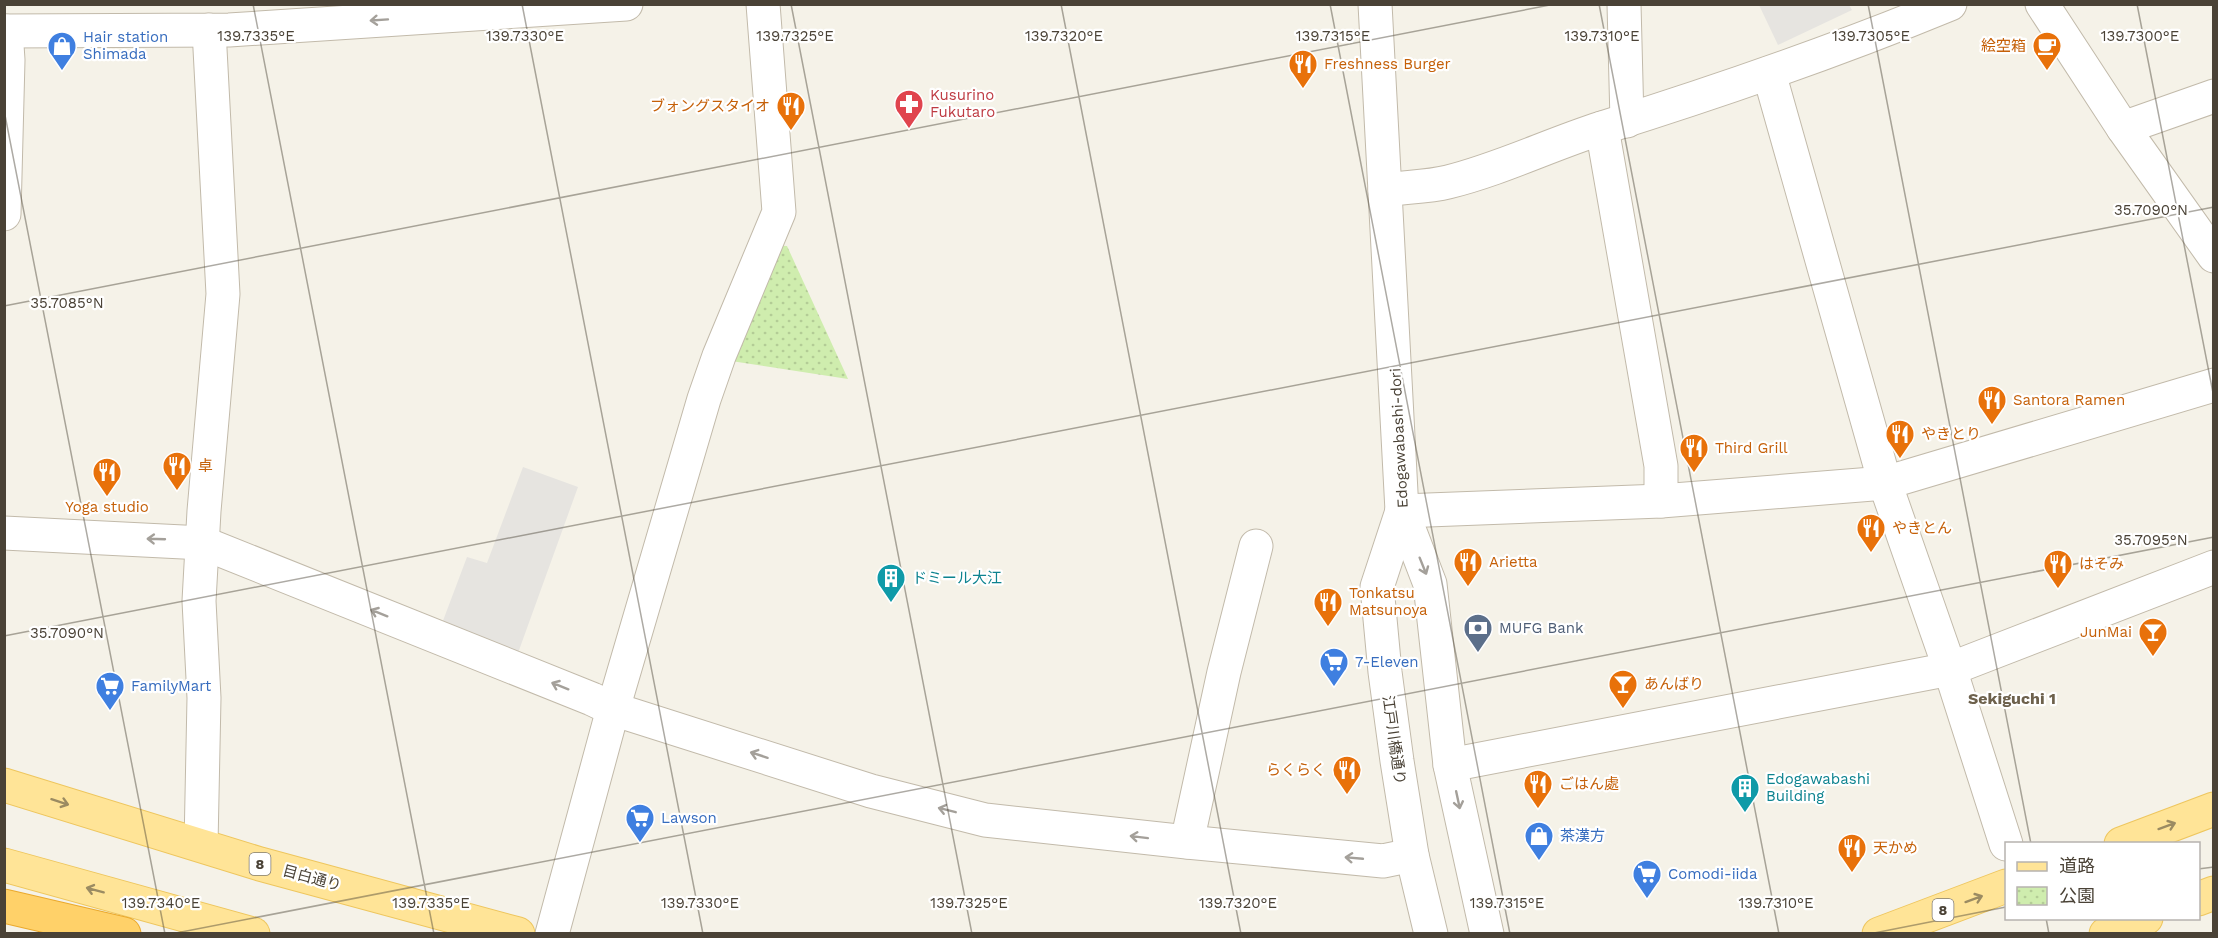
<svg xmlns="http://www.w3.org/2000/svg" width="2218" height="938" font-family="'Work Sans','Noto Sans JP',sans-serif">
<defs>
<pattern id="park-dots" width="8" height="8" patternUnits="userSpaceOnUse" patternTransform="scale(1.5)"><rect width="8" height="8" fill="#cfedae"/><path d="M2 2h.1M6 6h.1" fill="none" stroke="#b3cc96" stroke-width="1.8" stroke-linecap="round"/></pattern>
</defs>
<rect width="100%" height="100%" fill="#f5f2e8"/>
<path fill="url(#park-dots)" d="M768,245l19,1 61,133 -117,-18z"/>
<g fill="#e6e4e0">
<path d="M1759,5h90l3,5 -74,35z"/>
<path d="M523,467l55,20 -60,166 -77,-27 26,-69 20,6z"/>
</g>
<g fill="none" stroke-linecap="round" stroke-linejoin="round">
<g stroke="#c2baaa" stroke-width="35">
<g id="minor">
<path d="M1624,4l3,117"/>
<path d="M2042,4l81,124 91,128"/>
<path d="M4,31l225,-1 397,-26"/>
<path d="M1769,73l116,410 65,186 56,175"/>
<path d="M1602,128l59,338v35"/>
<path d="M2123,128l91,-32"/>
<path d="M1385,190c20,-3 43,-3 63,-8 53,-13 103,-38 154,-54 118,-37 234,-77 348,-124"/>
<path d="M4,214l4,-154 -2,-29"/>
<path d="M1402,511l259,-10 224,-18 329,-98"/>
<path d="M4,533l199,10 389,156 21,10 258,82 114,29 202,22 196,19 29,-6"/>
<path d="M1450,765l500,-96 264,-102"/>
<path d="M1187,842l37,-170 32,-126"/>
<path d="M201,845l3,-147 -5,-97 5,-90 19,-217 -14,-264"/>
<path d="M552,934l61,-225 91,-310 15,-43 60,-144 -16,-208"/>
</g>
</g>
<g stroke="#c2baaa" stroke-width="35">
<g id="tertiary">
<path d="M1375,4l27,507 28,73 20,181 37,169"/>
<path d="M1402,511l-25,76 8,85 12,89 15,94 19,79"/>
</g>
</g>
<g stroke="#eec65e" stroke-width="35">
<g id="primary">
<path d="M4,785l256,79 258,70"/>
<path d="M2121,844l93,-35"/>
<path d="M4,865l249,69"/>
<path d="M2198,899l16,-6"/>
<path d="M1879,934l127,-48"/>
<path d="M2106,934l40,-16"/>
</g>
</g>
<g stroke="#eaa92d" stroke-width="35">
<path id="motorway" d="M4,906l120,28"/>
</g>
<use href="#minor" stroke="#fff" stroke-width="33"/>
<use href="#tertiary" stroke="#fff" stroke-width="33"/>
<use href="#primary" stroke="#ffe497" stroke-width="33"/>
<use href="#motorway" stroke="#ffd169" stroke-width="33"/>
</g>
<defs><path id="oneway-shaft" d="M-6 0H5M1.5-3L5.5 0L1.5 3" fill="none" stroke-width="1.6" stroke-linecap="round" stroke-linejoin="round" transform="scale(1.5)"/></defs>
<g stroke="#a4a09a">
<use href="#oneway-shaft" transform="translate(379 20) rotate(176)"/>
<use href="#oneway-shaft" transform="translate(156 539) rotate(-178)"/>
<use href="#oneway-shaft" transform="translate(1423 566) rotate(68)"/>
<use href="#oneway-shaft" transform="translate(379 613) rotate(-158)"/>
<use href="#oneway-shaft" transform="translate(560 686) rotate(-158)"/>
<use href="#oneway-shaft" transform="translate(759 755) rotate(-162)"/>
<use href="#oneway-shaft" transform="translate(1458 800) rotate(78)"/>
<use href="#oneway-shaft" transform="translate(947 810) rotate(-166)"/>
<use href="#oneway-shaft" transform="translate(1139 837) rotate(-173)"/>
<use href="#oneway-shaft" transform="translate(1354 858) rotate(-175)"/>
</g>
<g stroke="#9b8b62">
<use href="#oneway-shaft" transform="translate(60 802) rotate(18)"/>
<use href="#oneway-shaft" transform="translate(2167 826) rotate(-20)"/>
<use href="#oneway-shaft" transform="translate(95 890) rotate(-165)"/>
<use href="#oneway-shaft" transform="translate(1974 899) rotate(-20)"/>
</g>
<path fill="none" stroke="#4a4236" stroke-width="1.5" stroke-opacity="0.45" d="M253,4l181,930M522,4l181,930M791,4l181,930M1061,4l180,930M1330,4l180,930M1599,4l180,930M1868,4l163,840M2137,4l77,394M4,110l161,824M4,306l1551,-302M4,636l2210,-429M2198,869l16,-2M2046,918l3,16M171,934l2043,-397M1869,934l137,-27"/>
<defs>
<g id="shop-pin" transform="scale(1.5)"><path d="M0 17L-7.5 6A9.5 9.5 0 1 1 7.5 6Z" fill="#3f7fe0" stroke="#fff"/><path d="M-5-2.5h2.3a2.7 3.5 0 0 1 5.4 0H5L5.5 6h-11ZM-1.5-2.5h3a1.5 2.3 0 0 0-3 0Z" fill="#fff"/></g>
<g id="cafe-pin" transform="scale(1.5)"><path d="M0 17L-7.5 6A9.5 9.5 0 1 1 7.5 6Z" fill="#e8710a" stroke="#fff"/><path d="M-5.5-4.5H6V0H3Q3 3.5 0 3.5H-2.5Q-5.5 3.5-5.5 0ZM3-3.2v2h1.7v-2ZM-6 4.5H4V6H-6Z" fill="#fff"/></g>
<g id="restaurant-pin" transform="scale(1.5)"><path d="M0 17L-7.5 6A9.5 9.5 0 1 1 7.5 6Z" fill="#e8710a" stroke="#fff"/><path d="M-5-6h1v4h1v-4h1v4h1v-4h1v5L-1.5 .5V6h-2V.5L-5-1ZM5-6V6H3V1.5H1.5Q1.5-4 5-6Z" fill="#fff"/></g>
<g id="pharmacy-pin" transform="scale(1.5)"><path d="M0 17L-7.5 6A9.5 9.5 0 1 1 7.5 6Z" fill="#e0444e" stroke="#fff"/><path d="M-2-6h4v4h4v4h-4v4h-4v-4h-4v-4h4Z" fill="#fff"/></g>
<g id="building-pin" transform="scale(1.5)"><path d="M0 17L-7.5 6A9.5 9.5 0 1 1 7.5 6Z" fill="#0f9aa8" stroke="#fff"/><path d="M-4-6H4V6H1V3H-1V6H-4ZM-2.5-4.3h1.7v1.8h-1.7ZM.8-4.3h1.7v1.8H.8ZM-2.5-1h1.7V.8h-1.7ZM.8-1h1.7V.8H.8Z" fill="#fff"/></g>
<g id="bank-pin" transform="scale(1.5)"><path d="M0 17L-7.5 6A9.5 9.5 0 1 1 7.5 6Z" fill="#5c6f8a" stroke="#fff"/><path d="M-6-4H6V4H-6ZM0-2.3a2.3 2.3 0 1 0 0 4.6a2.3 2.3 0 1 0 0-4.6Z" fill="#fff"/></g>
<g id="bar-pin" transform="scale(1.5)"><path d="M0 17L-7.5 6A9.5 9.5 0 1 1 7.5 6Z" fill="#e8710a" stroke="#fff"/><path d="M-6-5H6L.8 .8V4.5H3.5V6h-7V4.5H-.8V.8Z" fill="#fff"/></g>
<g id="supermarket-pin" transform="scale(1.5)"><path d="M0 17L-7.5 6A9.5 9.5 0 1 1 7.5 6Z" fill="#3f7fe0" stroke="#fff"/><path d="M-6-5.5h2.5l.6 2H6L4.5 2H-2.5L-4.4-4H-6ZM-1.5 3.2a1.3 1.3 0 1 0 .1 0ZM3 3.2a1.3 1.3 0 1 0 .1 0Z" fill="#fff"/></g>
</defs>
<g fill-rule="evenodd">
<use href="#shop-pin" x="62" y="46"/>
<use href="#cafe-pin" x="2047" y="46"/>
<use href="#restaurant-pin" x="1303" y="64"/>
<use href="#pharmacy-pin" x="909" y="104"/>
<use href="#restaurant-pin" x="791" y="106"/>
<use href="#restaurant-pin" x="1992" y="400"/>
<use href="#restaurant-pin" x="1900" y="434"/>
<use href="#restaurant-pin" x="1694" y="448"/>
<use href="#restaurant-pin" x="177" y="466"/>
<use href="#restaurant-pin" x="107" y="472"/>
<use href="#restaurant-pin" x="1871" y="528"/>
<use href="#restaurant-pin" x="1468" y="562"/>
<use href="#restaurant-pin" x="2058" y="564"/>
<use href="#building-pin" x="891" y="578"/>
<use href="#restaurant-pin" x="1328" y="602"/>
<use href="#bank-pin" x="1478" y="628"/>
<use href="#bar-pin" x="2153" y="632"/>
<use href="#supermarket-pin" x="1334" y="662"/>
<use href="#bar-pin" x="1623" y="684"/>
<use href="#supermarket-pin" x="110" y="686"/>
<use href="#restaurant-pin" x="1347" y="770"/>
<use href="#restaurant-pin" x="1538" y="784"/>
<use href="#building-pin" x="1745" y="788"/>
<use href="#supermarket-pin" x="640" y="818"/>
<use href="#shop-pin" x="1539" y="836"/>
<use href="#restaurant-pin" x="1852" y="848"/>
<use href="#supermarket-pin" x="1647" y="874"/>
</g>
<g text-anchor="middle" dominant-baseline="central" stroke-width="4.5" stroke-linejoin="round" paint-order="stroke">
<g fill="#fff" stroke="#807b72" stroke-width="1.5">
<rect x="249.5" y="853" width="21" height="22" rx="4.5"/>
<rect x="1932.5" y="899" width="21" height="22" rx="4.5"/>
</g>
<g font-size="14" font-weight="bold" fill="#4a4236">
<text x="260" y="864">8</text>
<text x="1943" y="910">8</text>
</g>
<g font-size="15" fill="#366cbe" stroke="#fff" text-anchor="start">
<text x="83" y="37">Hair station<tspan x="83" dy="17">Shimada</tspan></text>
<text x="1355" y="662">7-Eleven</text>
<text x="131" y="686">FamilyMart</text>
<text x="661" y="818">Lawson</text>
<text x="1560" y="836">茶漢方</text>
<text x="1668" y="874">Comodi-iida</text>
</g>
<g font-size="15" fill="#c56008" stroke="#fff" text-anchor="start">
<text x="2026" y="46" text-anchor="end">絵空箱</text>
<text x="1324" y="64">Freshness Burger</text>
<text x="770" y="106" text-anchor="end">ブォングスタイオ</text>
<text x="2013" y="400">Santora Ramen</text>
<text x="1921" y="434">やきとり</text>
<text x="1715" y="448">Third Grill</text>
<text x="198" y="466">卓</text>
<text x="107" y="507" text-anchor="middle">Yoga studio</text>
<text x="1892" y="528">やきとん</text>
<text x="1489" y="562">Arietta</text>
<text x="2079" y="564">はそみ</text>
<text x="1349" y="593">Tonkatsu<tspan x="1349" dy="17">Matsunoya</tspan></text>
<text x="2132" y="632" text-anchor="end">JunMai</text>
<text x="1644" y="684">あんばり</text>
<text x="1326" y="770" text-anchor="end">らくらく</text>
<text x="1559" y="784">ごはん處</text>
<text x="1873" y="848">天かめ</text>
</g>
<g font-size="15" fill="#be3a42" stroke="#fff" text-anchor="start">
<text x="930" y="95">Kusurino<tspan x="930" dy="17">Fukutaro</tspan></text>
</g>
<g font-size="15" fill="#4a4236" stroke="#fff">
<text transform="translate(1399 438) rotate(-93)">Edogawabashi-dori</text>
<text transform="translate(1394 740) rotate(82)">江戸川橋通り</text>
<text transform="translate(312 878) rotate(15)">目白通り</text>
</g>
<g font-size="15" fill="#0d838f" stroke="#fff" text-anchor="start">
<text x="912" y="578">ドミール大江</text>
<text x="1766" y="779">Edogawabashi<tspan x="1766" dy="17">Building</tspan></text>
</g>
<g font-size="15" fill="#4e5e75" stroke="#fff" text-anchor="start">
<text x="1499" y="628">MUFG Bank</text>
</g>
<g font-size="16" font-weight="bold" fill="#6d614c" stroke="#fff">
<text x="2012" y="698">Sekiguchi 1</text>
</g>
</g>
<g font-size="15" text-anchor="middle" fill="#4a4236" stroke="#fff" stroke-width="4.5" stroke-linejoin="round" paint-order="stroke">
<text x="256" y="41">139.7335°E</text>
<text x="525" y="41">139.7330°E</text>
<text x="795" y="41">139.7325°E</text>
<text x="1064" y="41">139.7320°E</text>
<text x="1333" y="41">139.7315°E</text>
<text x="1602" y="41">139.7310°E</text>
<text x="1871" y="41">139.7305°E</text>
<text x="2140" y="41">139.7300°E</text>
<text x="2151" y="215">35.7090°N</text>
<text x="67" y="308">35.7085°N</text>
<text x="2151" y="545">35.7095°N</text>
<text x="67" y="638">35.7090°N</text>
<text x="161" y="908">139.7340°E</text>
<text x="431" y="908">139.7335°E</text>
<text x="700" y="908">139.7330°E</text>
<text x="969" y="908">139.7325°E</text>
<text x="1238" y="908">139.7320°E</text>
<text x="1507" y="908">139.7315°E</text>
<text x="1776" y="908">139.7310°E</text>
</g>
<rect width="2218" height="938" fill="none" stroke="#4a4236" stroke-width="12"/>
<rect x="2005" y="842" width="195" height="78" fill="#ffffff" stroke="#b7b3af" stroke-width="1.5"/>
<rect x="2017" y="862" width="30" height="9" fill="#ffe497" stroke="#b7b3af" stroke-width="1.5"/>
<text x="2059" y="872" font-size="18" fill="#4a4236">道路</text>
<rect x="2017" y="887" width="30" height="18" fill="url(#park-dots)" stroke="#b7b3af" stroke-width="1.5"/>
<text x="2059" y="902" font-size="18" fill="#4a4236">公園</text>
</svg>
